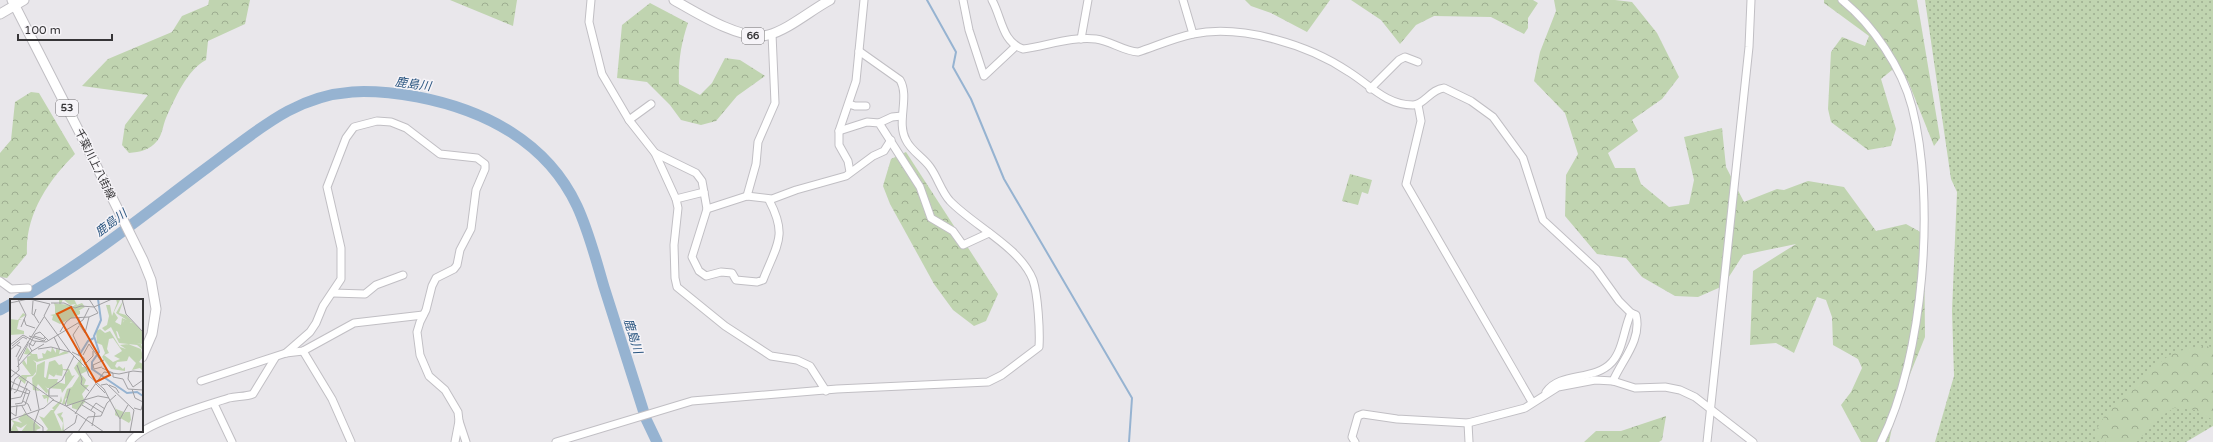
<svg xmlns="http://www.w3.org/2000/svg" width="2213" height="442" font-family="'Varela Round','Noto Sans JP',sans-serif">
<defs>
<pattern id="grass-dots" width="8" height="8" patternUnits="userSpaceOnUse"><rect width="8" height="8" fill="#c0d4b0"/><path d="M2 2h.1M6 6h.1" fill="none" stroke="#9dad90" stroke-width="1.8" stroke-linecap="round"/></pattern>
<pattern id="forest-crowns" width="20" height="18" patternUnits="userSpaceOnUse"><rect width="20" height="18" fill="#c0d4b0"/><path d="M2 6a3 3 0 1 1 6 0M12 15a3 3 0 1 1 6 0" fill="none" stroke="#9dad90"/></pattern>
</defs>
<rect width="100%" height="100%" fill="#e9e7eb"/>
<path fill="url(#grass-dots)" d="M1925,0h288v426l-27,16h-251l19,-66 -2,-65 5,-119 -6,-13z"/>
<g fill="url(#forest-crowns)">
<path d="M209,0h41l-5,24 -37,17 -2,19c-19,10 -31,38 -40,58 -3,7 -4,18 -9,23 -7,9 -17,11 -28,12l-7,-8 3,-20 23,-30 -66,-9 26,-27 64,-27 10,-16 26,-11z"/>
<path d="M450,0h67l-4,26z"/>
<path d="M1245,0h85l-23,32 -36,-19 -20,-7z"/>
<path d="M1351,0h182l5,3 -10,15v10l-4,6 -33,-17 -57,-1 -18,9 -16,19 -19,-24z"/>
<path d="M1554,0h61l17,2 25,31 22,44 -17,22 -30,21 6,11 -30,22 7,15h20l6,16 28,23 20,-3 5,-24 -10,-43 38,-9 4,39 18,35 33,-13 7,1 24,-9 36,6 32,44 30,-7 18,10 1,103 -29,72 -7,33h-28l-20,-37 10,-13 11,-24 -4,-9 -25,-14 -1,-28 -6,-17 -9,-3 -23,56 -18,-10 -26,2 3,-74 43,-27 -53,11 -20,31 -25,11 -23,-1 -33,-19 -16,-19 -29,-4 -32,-38 1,-41 12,-21 -13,-41 -31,-32 6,-29 16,-41z"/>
<path d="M1824,0h93l23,138 -6,8 -26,-65 -16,-11 -11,9 15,50 -5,17 -23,4 -37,-28 -3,-13 3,-57 11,-15 23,9 4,-10 -45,-33z"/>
<path d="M650,3l38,20c-7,20 -10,40 -9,61l21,11 12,-12 13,-25 15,2 25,16 -28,20 -21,25 -15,4 -20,-5 -11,-15 -23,-23 -30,-4 5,-53z"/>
<path d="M31,92l8,1 36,61c-27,27 -50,61 -48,100l-20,24 -7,-1v-124l11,-13 4,-38z"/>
<path d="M906,152l92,142 -12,27 -12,5 -21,-16 -19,-26 -44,-80 -7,-18 8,-27z"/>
<path d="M1350,174l22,6 -4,14 -6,-2 -4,13 -16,-4z"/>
<path d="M2203,346l10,1v73l-17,-10 -22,-2 -11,7 -27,27h-30l-10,-8c3,-22 55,-66 74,-79 8,-5 23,-7 33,-9z"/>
<path d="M1666,416l-4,24 -3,2h-75l12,-11h25z"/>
</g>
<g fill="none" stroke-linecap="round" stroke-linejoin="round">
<path stroke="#96b3d1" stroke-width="2" d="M927,0l29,52 -3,15 18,32 33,80 128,219 -3,44"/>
<g stroke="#96b3d1" stroke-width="11">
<path d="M18,300c68,-37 128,-87 190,-133 26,-19 52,-41 80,-56 45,-24 83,-22 130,-14 67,13 129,45 159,109 12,26 19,54 27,81 14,44 28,88 42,132l11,23"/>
<path d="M0,310l11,-6"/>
</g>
<g stroke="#c1bfc4" stroke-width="9">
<g id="minor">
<path d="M591,0l-2,22 13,52 27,46 26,33 21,46 2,9 -4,37 1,33 2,9 48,39 46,30 26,4 13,6 16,25"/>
<path d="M963,0l6,30 15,46 31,-29"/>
<path d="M992,0c10,18 10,42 31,49 23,-3 50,-13 73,-10 15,2 27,12 42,13 18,-6 36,-14 55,-18 49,-10 116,11 156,38 21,13 37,33 64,33 11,0 18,-16 31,-17l27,13 22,16 30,41 20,62 53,49 23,32 12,12 5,2c6,25 -14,45 -23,66"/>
<path d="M1183,0l10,34"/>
<path d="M1842,0c31,25 60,68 70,107 24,92 12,250 -31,335"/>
<path d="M1081,39l7,-39"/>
<path d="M1370,89l29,-29 6,-3 13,5"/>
<path d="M849,104l6,2h11"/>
<path d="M1418,105l3,16 -15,63 126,218"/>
<path d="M629,120l22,-16"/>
<path d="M879,123l13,-6 10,-1"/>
<path d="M839,131l28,-9 12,1 41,64 11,31 22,13 10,14 26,-12"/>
<path d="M655,153l41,20 6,8 5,28 -15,48 7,14 7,5 15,-4 11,1 4,7 21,2 6,-2c14,-36 25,-44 6,-80"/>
<path d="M850,172l-2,-11 -9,-16v-14l17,-50 8,-81"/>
<path d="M747,196l9,-32 2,-22 17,-39 -3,-69"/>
<path d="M676,199l28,-7"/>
<path d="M707,209l40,-13 25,3 24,-9 50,-14 27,-20 11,-5 7,-11"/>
<path d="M0,281l11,8 17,-1"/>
<path d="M333,293l32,1 11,-9 27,-10"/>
<path d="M303,351l29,48 19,43"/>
<path d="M286,353l24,-21 6,-9 7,-17 18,-27v-31l-14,-61 19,-49 8,-11 23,-6 14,1 15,6 34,26 37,4 8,6v5l-9,21 -5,39 -11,21 -3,15 -3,4 -18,9 -4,8 -6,24 -6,12 -3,10 3,23 9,21 16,14 13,22 1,9 -4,21"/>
<path d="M201,381l85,-28 17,-2 51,-28 69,-8"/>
<path d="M1546,392c15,-21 48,-10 66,-30 11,-12 12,-34 19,-49"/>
<path d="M214,404l18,38"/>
<path d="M459,421l7,21"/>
<path d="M1468,423l1,19"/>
<path d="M80,432l8,10"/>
<path d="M130,442c11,-18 77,-37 99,-44 8,-2 16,-1 24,-4l22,-36"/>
<path d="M556,442l136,-41 145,-12 151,-7 14,-7 37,-28c1,-16 -1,-52 -6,-67 -13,-33 -59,-54 -83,-79 -9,-10 -12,-23 -20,-34 -7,-10 -19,-16 -24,-27 -10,-18 4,-43 -6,-60l-41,-29"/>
<path d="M1355,442l-3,-5 6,-21 5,-2 34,5 71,4 57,-15 33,-21 37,-7 18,1 22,7 30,-1 15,3 15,7 58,45"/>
<path d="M1707,442l42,-395 2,-47"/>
</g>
</g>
<g stroke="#c1bfc4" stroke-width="11">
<g id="major">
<path d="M12,0l75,147 56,113 8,20 5,29 -4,25 -10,23"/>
<path d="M674,0c21,12 69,42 94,35 20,-5 43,-25 62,-35"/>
<path d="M0,14l24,-14"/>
<path d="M71,442l10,-11"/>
</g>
</g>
<use href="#minor" stroke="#fff" stroke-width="7"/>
<use href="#major" stroke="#fff" stroke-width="9"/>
</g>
<g text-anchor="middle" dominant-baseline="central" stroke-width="3" stroke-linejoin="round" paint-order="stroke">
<g fill="#f6f4f8" stroke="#706e71" stroke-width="1">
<rect x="742" y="28" width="22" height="16" rx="3"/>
<rect x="56" y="100" width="22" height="16" rx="3"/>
</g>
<g font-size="10" font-weight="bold" fill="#363537">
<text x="753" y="36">66</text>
<text x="67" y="108">53</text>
</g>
<g font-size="11" fill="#363537" stroke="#f6f4f8">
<text transform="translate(95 164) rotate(64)">千葉川上八街線</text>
</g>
<g font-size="12" font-style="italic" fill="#2b5680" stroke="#f6f4f8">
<text transform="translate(413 84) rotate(8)">鹿島川</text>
<text transform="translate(111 223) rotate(-37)">鹿島川</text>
<text transform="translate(633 336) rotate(73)">鹿島川</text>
</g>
</g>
<g transform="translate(10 299)">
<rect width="133" height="133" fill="#e9e7eb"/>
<path d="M57,6l13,6v3l-20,10 -8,-4 1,-4 -3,-1 5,-1v-7zM115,21l9,4 8,10v10l-21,-3 -4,-11z" fill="#c0d4b0"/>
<path d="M49,0h15l3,6 5,-2 3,4 -7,4 -6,-4 4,-3 -6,1 -7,-6 -2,5 9,1 2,5 -4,-4 -12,4 -2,-7 5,1zM106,0l4,1 -6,12 4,6 -3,4 6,3 1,-7 5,2 -11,-7 8,-14 -5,14 7,2 17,17v5l-12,-15 -6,2 -1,-4 -2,7 -3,5 -3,-1 2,7 23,6 2,6 -6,-5 -18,-2 -8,-16 -6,4 -3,-3 5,-3 2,-9 -3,-11h4l2,11 5,-13zM13,14l3,2 -7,4 3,1h-3l-2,9 7,2v3l-14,1v-16l8,1zM90,30l5,4 5,-2 10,16 6,2 -6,-4 8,-1 13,5 2,8 -4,5 4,2v7l-3,-3 -8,2 4,-7 -7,-7 -2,5 -10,1 -2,4 2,2 2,-2 4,3 2,-2v4l-14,-2 -9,-12 3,-4 -3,-8 -5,-2 -1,-12zM103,39l9,13 -8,5 6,3 -7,3 -9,-7 5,-2 -2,-4 2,-10zM17,48l5,7h5l1,5 5,-1 -1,-5 3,1 2,-4 4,2 1,-5 4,6v-4l4,1 -1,4 6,-3 4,2 -32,9 -4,-2 3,3v9l-3,4 -6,1 -2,7 -7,-6 4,-3h9l-9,-12 2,-3 3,5v-8l4,-2 -7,-1zM71,59l1,9 6,-1 1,5v2l-3,-5 1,3 -6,3 5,6 -2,5h5l-7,9 3,8 -7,8 -6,-2v-4l-5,1v-7l-2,1 1,5h-4l5,-15 5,-2 7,-11 -5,-8zM45,61l4,5 3,-1 1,5h6l3,7 3,-1 -13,18 -1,-4 -14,-1 -2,-2 4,5v6l-2,7v-6l-3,1 -2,-4h6v-4l-1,3 -9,-10 -2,4 4,3 -7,-1 -1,-12 4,-4 1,-9 8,-4 -1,16 2,1 3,-16zM53,71l5,1 -3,3v10l-8,-2 1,-3h-10l1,-5 5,3 3,-4 -1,2 6,1zM51,97l1,5 -8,11 8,19 1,-8 -6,-9 6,-2 -2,4 2,2 1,14h-19l3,-3 -9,-13 5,2 7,-8h3l-2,-2 8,-7zM106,106v4l8,3 -1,3 2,-3h5l1,8 -2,3 -14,-8zM15,114l16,15 -5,2 2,2h-17l6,-8 -6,4 -5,-2 3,6h-9l4,-9 -3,-3 11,3 -4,-4z" fill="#c0d4b0" fill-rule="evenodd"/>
<path fill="none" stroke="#96b3d1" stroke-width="2" d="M88,0l3,21 -7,16 5,16 -7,10v7l35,24 10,-1 6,4M70,55l8,-13 6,-3"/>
<path fill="none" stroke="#a1a0a3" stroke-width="1" d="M8,0l8,16 -5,12M19,0l21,5 -6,12 26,36 16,16 3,8 15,13 16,30v13M112,0l4,15 17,18M23,2l-1,13 2,1M0,4l18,-4M41,4h13l11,5 6,-2 13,1 18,-8M26,10l-2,6 5,8M69,18v7l6,9M14,20l2,6 9,3M50,33l6,-10 5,-4 18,-1 9,-4 -9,-14M75,34l4,-16M19,37l15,5 3,-3M24,37l10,3 1,-2M44,38l6,13M17,43l6,4 3,-5M0,46l13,-10 11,6 12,1 37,-22 6,-12M2,47l11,-9 4,2M28,50l13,-2 19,5M0,51l10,-8M22,52l-3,-5 6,-12 5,-2 8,8M62,53l12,6 1,7M68,56l2,-5 -7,-15 6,-9M73,56l6,-11 12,17M6,58l5,-10 -4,-2M9,62l9,-17M75,65l8,-8v-5M67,66l5,14 -1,5 8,7M7,68l15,-16 12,-7M92,68l-8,2 -1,-4 11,-5M92,69l11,5v4l10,2 5,10 15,1M0,70l44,31M119,73l-1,7 5,8M0,79l9,-8 -1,-12 26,-41M0,82l20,10 -5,14 -15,2M86,85l9,9M91,86l6,-1 27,26 -4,22M99,86l7,3 3,5M25,88l4,22M123,88l10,-7M0,89l19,6M122,90l3,9 8,4M0,94l5,-14 5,-4M4,94l3,-2 4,-11M48,97h-9v-7l13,-9 12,-24M0,100l11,-2 7,-16M13,102l5,3 3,7M74,102l19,12M5,105l7,-1 5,-15M72,106l13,8 -3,13M12,107l5,9 16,12v5M55,107l5,-17M56,107l38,26M124,109l7,2 2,-7M81,111l5,-7 9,6M0,113l6,4 1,-11M65,115l9,-14 14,-4 11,2M110,120l8,-14M0,121l34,-12 9,-8 13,6 18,-6 20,-28 15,2 14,-3 10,1M24,133v-8l5,-14M52,133l13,-9 2,-8M68,133l10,-15 13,-1 6,-13 9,-8"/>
<path fill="#df570e" fill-opacity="0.15" stroke="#df570e" stroke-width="2" d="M61,8l39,68 -14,7 -39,-68z"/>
<rect width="133" height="133" fill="none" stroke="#363537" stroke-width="2"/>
</g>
<path d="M18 34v6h94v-6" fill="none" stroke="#363537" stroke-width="2"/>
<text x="24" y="34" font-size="12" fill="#363537" stroke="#f6f4f8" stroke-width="3" paint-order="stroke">100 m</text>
</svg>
